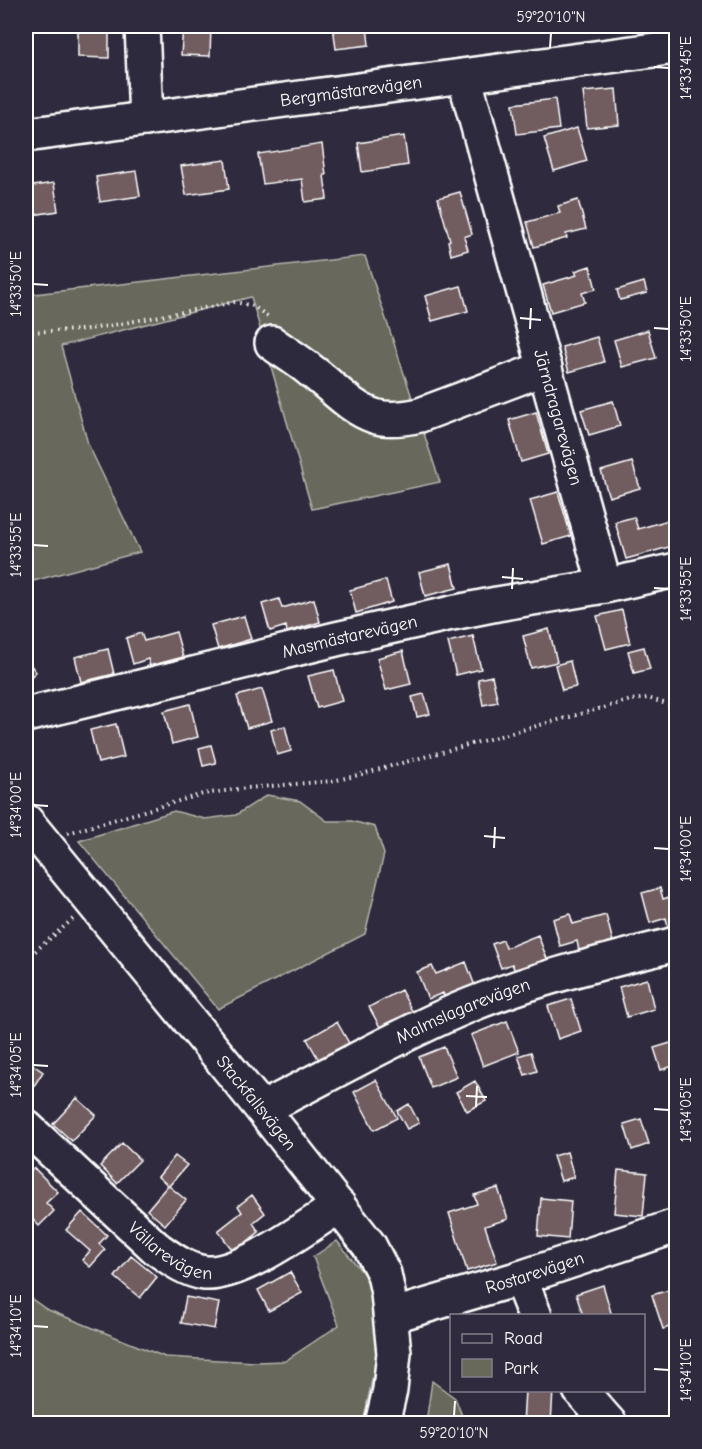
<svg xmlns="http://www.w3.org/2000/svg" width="702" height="1449" font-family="'Comic Neue',sans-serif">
<rect width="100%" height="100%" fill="#2f2a3d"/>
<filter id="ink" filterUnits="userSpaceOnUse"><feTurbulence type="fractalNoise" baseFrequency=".0167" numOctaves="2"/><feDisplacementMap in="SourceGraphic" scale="12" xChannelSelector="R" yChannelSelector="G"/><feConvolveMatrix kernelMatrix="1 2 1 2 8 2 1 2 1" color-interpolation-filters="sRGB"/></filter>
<g filter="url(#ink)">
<!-- green -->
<path fill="#68695b" stroke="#b4b4ad" stroke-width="1.5" d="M365,256L440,482L312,509L251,297L61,346L88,444L140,552L26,583V295Z
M267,795L300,801L327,821H351L375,827L384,854L365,934L218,1009L79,841L174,811L205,819L236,815Z
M337,1241L388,1304L363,1423L26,1424V1295L46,1309L165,1357L255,1362L285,1361L339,1325L313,1257Z
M432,1381L455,1398L465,1423H426Z"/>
<!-- building -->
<path fill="#715c5f" stroke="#fff" stroke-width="1.5" d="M183,26H211L210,56L181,55Z
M333,26H367L369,45L336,49Z
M78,27L109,28V58L78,57Z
M616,89L619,125L587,128L583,92Z
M555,99L559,129L517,134L513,104Z
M577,128L587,161L554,171L544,138Z
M404,136L408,165L362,172L358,143Z
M322,144L326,175H324L327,199L305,202L302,179L263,184L258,154Z
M225,160L229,189L186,195L181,166Z
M136,171L140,196L100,202L96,177Z
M54,183L58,211L26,216V187Z
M460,192L472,234L464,237L468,250L451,255L448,241L450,240L438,198Z
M578,200L586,229L566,234L567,238L534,247L527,222L560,213L558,206Z
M590,266L596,289L582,293L585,302L551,312L543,285L577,275L575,271Z
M644,282L647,293L620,300L617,290Z
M461,286L468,311L432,321L425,296Z
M648,330L656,358L622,367L614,340Z
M597,337L604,362L569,372L562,347Z
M613,401L620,426L589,435L581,410Z
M536,412L548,454L521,462L509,420Z
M632,462L640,488L609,497L601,471Z
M558,492L571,536L543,544L530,500Z
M634,517L638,529L672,519L676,534V545L626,559L615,522Z
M451,564L457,588L425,596L419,572Z
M386,580L392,602L356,613L350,590Z
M279,599L282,608L314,599L320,622L287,632L286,626L270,631L262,604Z
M622,610L630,643L606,649L597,616Z
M244,616L251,639L218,649L211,625Z
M549,629L557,662L531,668L523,636Z
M176,632L183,657L150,666L148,659L133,664L126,638L141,633L144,641Z
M473,636L481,669L456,675L448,642Z
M644,647L650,669L634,673L628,651Z
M108,649L114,674L81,682L75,657Z
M403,651L411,684L386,690L377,658Z
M26,659L36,672L26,681Z
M570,661L576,687L562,690L555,665Z
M334,670L342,701L317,708L308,676Z
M492,676L498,702L483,705L478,679Z
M262,689L272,721L247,728L237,696Z
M424,694L430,714L417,717L412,697Z
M190,704L198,737L172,744L164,711Z
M116,724L124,757L98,763L90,730Z
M285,726L291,751L277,755L271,730Z
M211,745L216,763L203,766L199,748Z
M660,888L663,899L676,895V924L668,927L666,918L650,923L642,893Z
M570,914L573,924L606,915L613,942L579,951L577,941L560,946L553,919Z
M538,935L547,959L515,971L512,964L501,968L492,944L503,940L506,948Z
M466,962L475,986L445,998L443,993L428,999L417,972L432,966L436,974Z
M647,979L654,1009L627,1017L619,987Z
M401,990L413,1013L381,1029L369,1007Z
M571,999L581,1031L558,1039L548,1006Z
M507,1021L519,1052L483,1066L471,1035Z
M337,1022L350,1045L320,1062L307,1039Z
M674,1042L676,1049V1065L661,1070L654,1048Z
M444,1047L457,1077L431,1088L419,1057Z
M531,1052L537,1071L525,1075L518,1056Z
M26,1060L43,1072L26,1098Z
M376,1080L397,1118L374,1130L354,1092Z
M475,1081L486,1101L467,1111L456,1092Z
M77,1098L96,1115L72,1141L53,1124Z
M409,1104L419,1123L407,1129L397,1111Z
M641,1119L649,1144L632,1150L624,1124Z
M122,1143L140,1160L117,1183L100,1166Z
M567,1152L574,1177L561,1181L553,1156Z
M175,1156L187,1165L169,1186L186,1200L165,1225L147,1210L168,1185L158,1177Z
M34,1168L58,1192L46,1203L54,1211L39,1226L26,1212V1198L30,1194L26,1190V1176Z
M618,1170L647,1173L643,1216L614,1213Z
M498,1188L508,1219L485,1226L497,1262L467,1271L449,1213L477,1204L474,1195Z
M252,1195L265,1213L253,1223L259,1232L234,1252L218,1231L242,1212L238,1206Z
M541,1198L571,1201L568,1239L538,1236Z
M82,1212L107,1235L99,1244L105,1250L90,1267L82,1260L90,1251L66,1230Z
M131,1256L157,1277L140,1298L115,1277Z
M290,1272L302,1293L269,1311L258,1290Z
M603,1285L612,1316H583L576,1294Z
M676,1288V1325L663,1329L652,1295Z
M186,1297L219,1303L214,1329L181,1323Z
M525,1390H553L551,1424H523Z
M668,1398H676V1424H667Z"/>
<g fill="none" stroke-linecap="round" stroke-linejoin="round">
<defs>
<g id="minor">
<path d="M142,26L146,119"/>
<path id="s1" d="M464,76L605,586"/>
<path id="s2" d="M26,135L676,47"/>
<path d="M272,343C284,352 298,360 310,370C331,385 350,408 374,416C388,421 406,418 420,415L545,368"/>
<path id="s3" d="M26,715L336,639L452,613L497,604L605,586L676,570"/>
<path id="s4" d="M26,821L262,1109L369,1245L384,1274L388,1293L394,1353L390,1390L382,1424"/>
<path id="s5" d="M262,1109C327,1076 391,1039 458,1010C528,980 603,962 676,944"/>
<path id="s6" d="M26,1127L156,1248C170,1258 187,1271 205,1273C243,1275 306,1227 339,1206"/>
<path d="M520,1278L535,1316"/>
<path id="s7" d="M391,1316L520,1278L676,1226"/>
<path d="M580,1390L610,1424"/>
</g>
</defs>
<!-- minor casing -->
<use href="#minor" stroke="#fff" stroke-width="38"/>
<!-- path -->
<path stroke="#fff" stroke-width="4" stroke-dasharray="1.5 4.5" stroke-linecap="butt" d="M26,332L80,330L103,327L235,302L253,306L270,318
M68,833L203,794L247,788L332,781L351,777L631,700L648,698L676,707
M26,959L73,919"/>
<!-- minor -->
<use href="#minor" stroke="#2f2a3d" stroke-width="33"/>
</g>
</g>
<!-- ticks -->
<path fill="none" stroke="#fff" stroke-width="2" d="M550,48L551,33M654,67L669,68M33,284L48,285M520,318L541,320M654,328L669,329M530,329L531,308M33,545L48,546M502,577L523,579M654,588L669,589M512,589L513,568M33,805L48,806M484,836L505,838M494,848L495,827M654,848L669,849M33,1065L48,1066M466,1096L487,1097M476,1107L477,1086M654,1109L669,1110M33,1326L48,1327M654,1369L669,1370M454,1416L455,1401"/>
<g text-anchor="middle" stroke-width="5" stroke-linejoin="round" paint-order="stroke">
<!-- street labels -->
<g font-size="18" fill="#fff" stroke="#2f2a3d">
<text dy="6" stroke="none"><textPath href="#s2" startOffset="328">Bergmästarevägen</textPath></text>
<text dy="6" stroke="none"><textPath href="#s1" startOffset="354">Järndragarevägen</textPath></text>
<text dy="6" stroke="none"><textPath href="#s3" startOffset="333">Masmästarevägen</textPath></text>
<text dy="6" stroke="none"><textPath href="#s5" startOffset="224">Malmslagarevägen</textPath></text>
<text dy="6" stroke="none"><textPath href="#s4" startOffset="364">Stackfallsvägen</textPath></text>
<text dy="6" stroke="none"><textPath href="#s6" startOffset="192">Vällarevägen</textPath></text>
<text dy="6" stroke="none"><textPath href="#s7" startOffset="150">Rostarevägen</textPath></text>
</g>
</g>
<!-- margin -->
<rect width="702" height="1449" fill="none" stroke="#2f2a3d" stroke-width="66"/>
<!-- legend -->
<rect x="450" y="1314" width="195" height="78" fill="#2f2a3d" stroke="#827f8b" stroke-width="1.5"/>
<rect x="462" y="1334" width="30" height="9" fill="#2f2a3d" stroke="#827f8b" stroke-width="1.5"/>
<text x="504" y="1344" font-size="18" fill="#ffffff">Road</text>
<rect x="462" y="1359" width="30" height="18" fill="#68695b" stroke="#827f8b" stroke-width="1.5"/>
<text x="504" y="1374" font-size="18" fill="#ffffff">Park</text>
<rect x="33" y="33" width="636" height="1383" fill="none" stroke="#fff" stroke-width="2"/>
<g font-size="15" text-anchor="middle" fill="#fff">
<text x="551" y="22">59°20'10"N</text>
<text transform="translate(686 68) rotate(-90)" y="5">14°33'45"E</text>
<text transform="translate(16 284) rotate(-90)" y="5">14°33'50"E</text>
<text transform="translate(686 329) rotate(-90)" y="5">14°33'50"E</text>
<text transform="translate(16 545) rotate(-90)" y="5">14°33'55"E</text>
<text transform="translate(686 589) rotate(-90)" y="5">14°33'55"E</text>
<text transform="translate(16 805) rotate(-90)" y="5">14°34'00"E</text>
<text transform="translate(686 849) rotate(-90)" y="5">14°34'00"E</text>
<text transform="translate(16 1065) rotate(-90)" y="5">14°34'05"E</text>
<text transform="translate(686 1110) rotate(-90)" y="5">14°34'05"E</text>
<text transform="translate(16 1326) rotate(-90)" y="5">14°34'10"E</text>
<text transform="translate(686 1370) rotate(-90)" y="5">14°34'10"E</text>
<text x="454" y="1438">59°20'10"N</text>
</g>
</svg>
